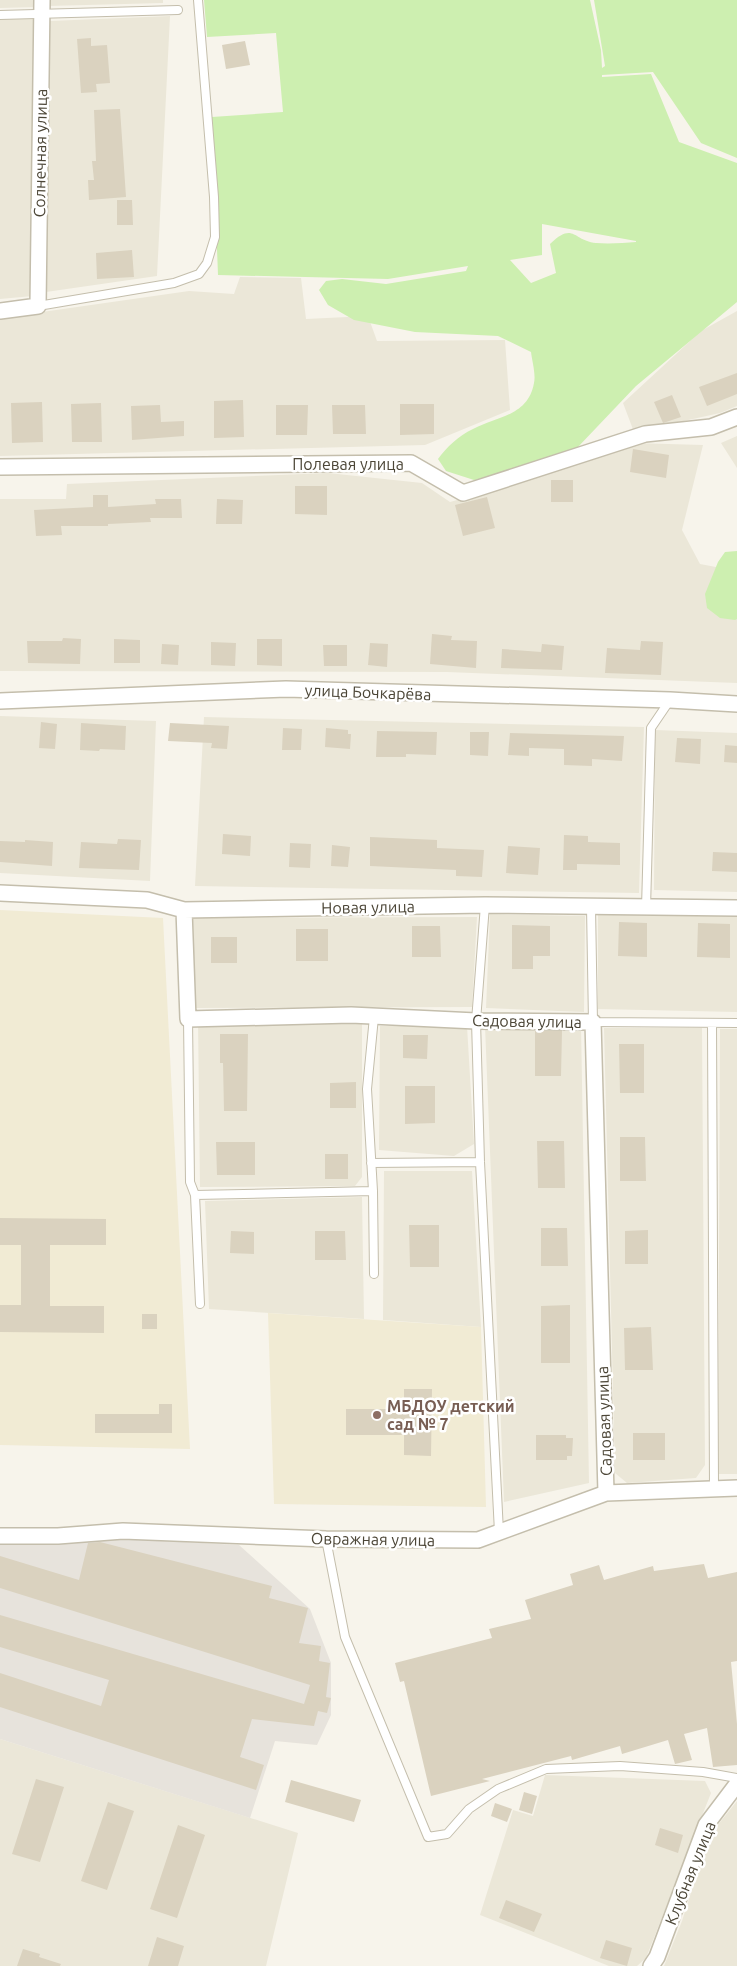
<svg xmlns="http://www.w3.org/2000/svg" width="737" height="1966" font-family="Ubuntu,sans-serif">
<rect width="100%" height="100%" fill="#f7f4eb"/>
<!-- residential -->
<path fill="#ebe7d8" d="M0,0H37V7L0,8Z
M48,0H163V3L48,6Z
M170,16L157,276L46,292L50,21Z
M35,17L33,296L0,299V19Z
M240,277L301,278L306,319L368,316L377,341L505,340L510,410L425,445L0,456V318L189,291L234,294Z
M737,311V406L720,413L634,432L623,403L701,331Z
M737,436V468L721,443Z
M633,443L703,445L682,530L700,564L737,571V683L447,672L0,671V499H66L67,484L328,473L422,483L450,502L543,476Z
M0,716L156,721L150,881L0,873Z
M204,717L644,727L639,893L195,886Z
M655,730L737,733V892L654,890Z
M490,914L585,916L584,1012L486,1008Z
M737,914V1012L598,1009V915Z
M477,917L472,1007L194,1008L193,918Z
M198,1020L362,1022V1177L355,1186L200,1187Z
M581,1025L589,1483L504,1502L485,1026Z
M380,1026H467L474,1144L454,1156L379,1150Z
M604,1028H702L705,1465L696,1478L627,1483L615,1473Z
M720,1029H737V1474H718Z
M384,1171H472L481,1327L383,1320Z
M362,1197L364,1319L209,1309L205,1201Z
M0,1739L298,1833L266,1966H0Z
M545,1775L705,1781L711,1793L646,1958L637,1966H609L480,1915L513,1810L533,1816Z
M737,1801V1966H664L682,1921L709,1836Z"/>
<!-- industrial -->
<path fill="#e7e3dc" d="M91,1537L239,1545L310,1609L331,1663V1715L317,1745L275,1741L250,1818L0,1739V1542Z"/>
<!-- education -->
<path fill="#f1ebd4" d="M0,910L163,918L190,1449L0,1445Z
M268,1313L481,1327L486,1507L274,1504Z"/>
<!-- green -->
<path fill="#cdefb0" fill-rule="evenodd" d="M204,0H590L601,50L602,68L605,66L594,0H737V158L701,143L653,72L602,75V77L651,74L679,142L737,163V302L636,386L577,448L489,479L474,480L446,471L438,459C447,447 458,436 473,429C498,416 528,416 534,383C536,374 532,361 531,352L498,336L415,332L354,320L328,305L319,290L326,281L342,279L386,284L466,271L468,266L388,279L218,275L212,117L283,112L276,33L207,37ZM542,224L636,241V242C624,243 609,244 596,243C573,241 574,221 550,244L556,273L531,283L510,260L542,255Z
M737,551V619L735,620L720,618L707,608L705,594L718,562L725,552Z"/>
<!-- building -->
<path fill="#dad2bf" d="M91,38V46L107,45L110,83L96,84L97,92L81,93L77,39Z
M245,41L250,65L226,69L222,45Z
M120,109L126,197L89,200L88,180H94L92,161H96L94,110Z
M117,200H132L133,225H117Z
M132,250L134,277L97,279L96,253Z
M737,373V394L707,406L699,387Z
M672,395L681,417L663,423L654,402Z
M243,400L244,437L214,438V401Z
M42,402L43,442L12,443L11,403Z
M101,403L102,442H72L71,404Z
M400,404H434V434L400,435Z
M160,405L161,422L184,421V436L132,440L131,406Z
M276,405H308L307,435H276Z
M332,405H365L366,434H333Z
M633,449L669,455L666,478L630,472Z
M551,480H573V502H551Z
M295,486H327V515L295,514Z
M93,495H108V507L156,504L155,499H181L182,518H150L151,522L108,524V526H61L62,535L36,536L34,510L93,507Z
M487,497L495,528L463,536L455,505Z
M217,499L243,500L242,524H216Z
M432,634L452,636L451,640L477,641L476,668L430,664Z
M63,638L81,639L80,664L28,663L27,641H62Z
M114,639L140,640V663H114Z
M257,639H282V666L257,665Z
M641,641L663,642L661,675L605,673L607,648L640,650Z
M211,642L236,643L235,666L211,665Z
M370,643L388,644L387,667L368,665Z
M162,644L179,645L178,665L161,664Z
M542,644L564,646L562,670L501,668L502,649L541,652Z
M323,645H347V666H324Z
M41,722L57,724L55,749L39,748Z
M81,723L126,726L125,750L100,749L99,751L80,750Z
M170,723L229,726L227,749L211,748L212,743L168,741Z
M283,728L302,729L301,750H282Z
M326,728L348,730V734H351L350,749L325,747Z
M377,731L437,732L436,755L406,754V757H376Z
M470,732H489L488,756L470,755Z
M510,733L624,736L622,761L592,759V766L564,765V749L529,748V756L508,755Z
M677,738L701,739L700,764L675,762Z
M725,745L737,746V763L724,762Z
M223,834L251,836L250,856L222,854Z
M564,835L588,836V842L620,843V865L577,864V870H563Z
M370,837L437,840V848L484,850L482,877L456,876V870L370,866Z
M118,839L141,840L139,870L79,868L81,842L117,844Z
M25,840L53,842L52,866L0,862V841L25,842Z
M290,843L311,844L310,868L289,867Z
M332,845L350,847L348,867L331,866Z
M508,846L540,848L538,875L506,873Z
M713,852L737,853V872L712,871Z
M619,922L647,923V957L618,956Z
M698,923L730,924V958L697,957Z
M512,925L550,926V956H533V969H512Z
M412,926H440L441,957H412Z
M296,929H328V961H296Z
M211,937H237V963H211Z
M535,1031H562L561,1076H535Z
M220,1034H248L247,1111H224L223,1063H220Z
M403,1035H428L427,1059L403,1058Z
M619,1044H644V1093H620Z
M356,1082V1108H330V1083Z
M405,1086H435V1123L405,1124Z
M620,1137H645L646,1181H620Z
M537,1141H564L565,1188H538Z
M216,1142H255V1175H217Z
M325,1154H348V1179H325Z
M0,1218L106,1219V1245H50V1306H104V1333L0,1332V1305H21V1245H0Z
M409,1225H439V1267H410Z
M541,1228H567L568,1266H541Z
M648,1230V1264H625V1231Z
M231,1231L254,1232V1254L230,1253Z
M315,1231H345L346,1260H315Z
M570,1305V1363H541V1306Z
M142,1314H157V1329H142Z
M651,1327L653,1370H625L624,1328Z
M404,1389H432L431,1456L404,1455V1435H346V1409H404Z
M159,1404H172V1433H95V1414H159Z
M633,1433H665V1460H633Z
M536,1435H566V1438H573L572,1456H567V1460H536Z
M100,1542L272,1586L269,1598L308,1608L299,1643L321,1646L319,1661L330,1663L326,1697L331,1698L327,1713L318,1711L314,1726L252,1719L240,1757L264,1765L256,1790L0,1707V1673L101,1706L109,1680L0,1647V1615L304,1704L310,1685L0,1588V1556L79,1580L88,1543Z
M704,1564L708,1578L737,1572V1661L731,1662L737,1724V1765L713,1767L707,1728L684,1734L692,1760L675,1764L668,1740L622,1754L620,1746L572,1760L571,1756L482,1779L490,1781L431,1796L404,1681L400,1682L395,1663L492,1638L489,1629L531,1619L525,1600L573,1585L570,1574L599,1565L604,1580L653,1566L654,1571Z
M36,1779L64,1787L40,1862L12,1854Z
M291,1780L361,1800L354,1822L285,1802Z
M524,1792L537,1796L532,1814L519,1810Z
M108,1802L134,1811L107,1890L81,1881Z
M495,1803L512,1809L507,1822L491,1816Z
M178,1825L205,1835L177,1918L150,1909Z
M660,1828L683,1835L678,1853L655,1845Z
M506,1900L542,1914L534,1932L499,1918Z
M157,1937L184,1946L178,1966H148Z
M606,1940L632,1948L627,1966L600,1958Z
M23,1949L40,1954L39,1957L61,1964L60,1966H17Z"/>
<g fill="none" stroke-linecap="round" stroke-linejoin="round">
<defs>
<path id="lane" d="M0,15L178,10
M38,306L174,283L199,274L207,263L215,237L214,197L198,0
M485,905L476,1021L480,1162L499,1532
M591,907L593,1022L737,1023
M646,908L651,728L670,700
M374,1017L367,1089L373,1191L374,1274
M188,1019L190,1182L195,1195L200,1304
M712,1023L714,1488
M371,1163L480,1162
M195,1195L373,1191
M326,1539L345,1637L428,1837L447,1834L469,1809L498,1789L546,1769L620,1766L703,1772L737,1778"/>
<path id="street" d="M0,311L38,306L42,0
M0,467L411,463L463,493L645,434L711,427L737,417
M0,701L286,689L670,700L737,704
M0,893L147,900L184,910L485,905L737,908
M184,910L188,1019L351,1015L476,1021L593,1022L606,1493
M0,1536H58L123,1531L326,1539L478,1540L606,1493L737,1488
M651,1966L657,1957L706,1825L737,1784"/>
</defs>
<!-- lane casing -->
<use href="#lane" stroke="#c4beac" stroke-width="10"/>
<!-- street casing -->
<use href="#street" stroke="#c4beac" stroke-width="18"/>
<!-- lane -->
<use href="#lane" stroke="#fff" stroke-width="8"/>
<!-- street -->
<use href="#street" stroke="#fff" stroke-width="15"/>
</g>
<!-- markers -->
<circle fill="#8d6e63" stroke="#fff" stroke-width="2" cx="377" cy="1415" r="5"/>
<g text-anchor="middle" stroke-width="5" stroke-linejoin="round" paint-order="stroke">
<!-- street labels -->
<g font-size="16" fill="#4c4637" stroke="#fff">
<text transform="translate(40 153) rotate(-89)" y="6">Солнечная улица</text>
<text x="348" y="470">Полевая улица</text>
<text transform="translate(368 692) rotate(2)" y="6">улица Бочкарёва</text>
<text transform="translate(368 907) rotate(-1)" y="6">Новая улица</text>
<text transform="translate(527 1021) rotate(1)" y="6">Садовая улица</text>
<text transform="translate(604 1421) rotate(-92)" y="6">Садовая улица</text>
<text transform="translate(373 1539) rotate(1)" y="6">Овражная улица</text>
<text transform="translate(690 1873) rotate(-68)" y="6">Клубная улица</text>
</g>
<!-- education labels -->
<g font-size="16" font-weight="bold" fill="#785e54" stroke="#fff" text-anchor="start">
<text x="387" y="1412">МБДОУ детский<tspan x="387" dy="18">сад № 7</tspan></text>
</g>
</g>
</svg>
